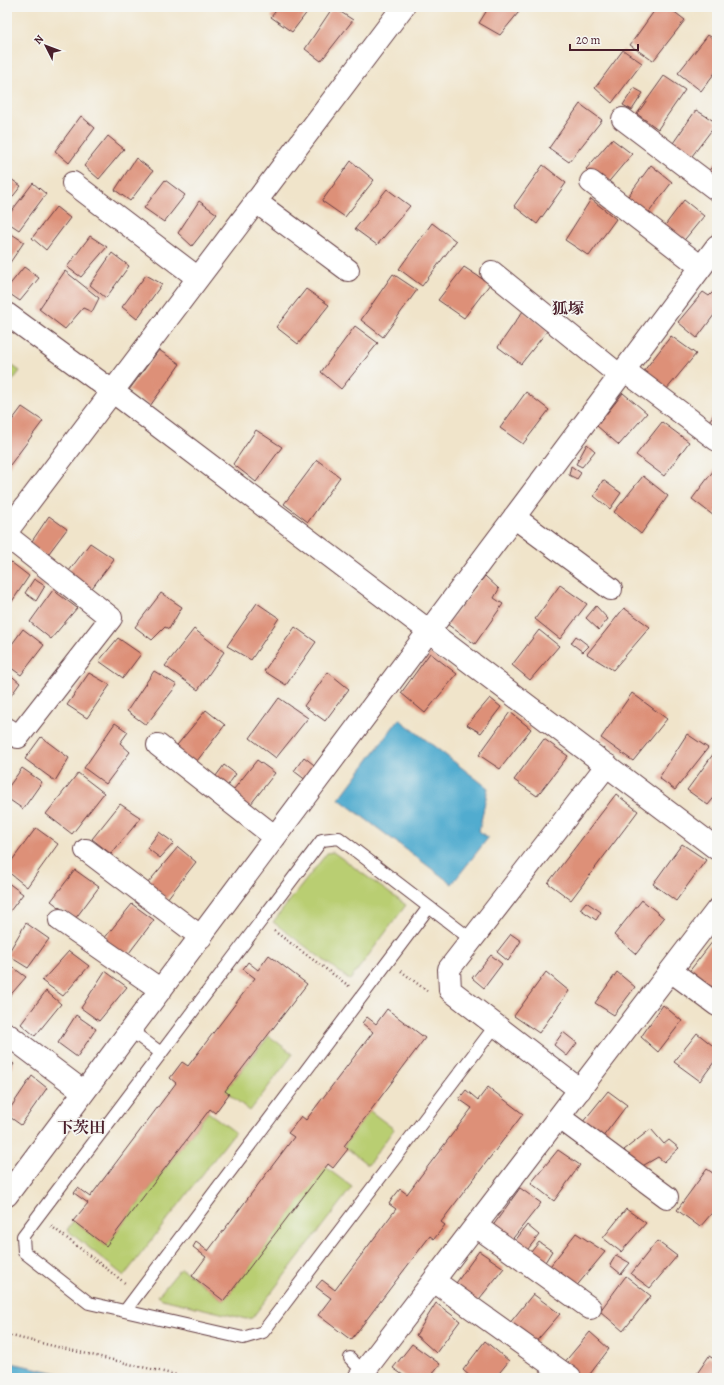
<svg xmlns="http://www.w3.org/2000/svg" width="724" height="1385" font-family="Alegreya,'Noto Serif JP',serif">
<rect width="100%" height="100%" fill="#f6f6f2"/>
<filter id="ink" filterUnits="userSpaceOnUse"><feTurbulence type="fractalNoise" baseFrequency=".025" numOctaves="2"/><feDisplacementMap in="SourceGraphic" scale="8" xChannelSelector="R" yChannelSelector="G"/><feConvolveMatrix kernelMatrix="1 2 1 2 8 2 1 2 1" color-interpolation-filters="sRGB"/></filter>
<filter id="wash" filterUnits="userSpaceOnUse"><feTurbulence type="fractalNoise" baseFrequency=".012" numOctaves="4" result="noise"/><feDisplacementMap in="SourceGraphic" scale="16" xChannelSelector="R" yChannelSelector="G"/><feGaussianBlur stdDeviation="0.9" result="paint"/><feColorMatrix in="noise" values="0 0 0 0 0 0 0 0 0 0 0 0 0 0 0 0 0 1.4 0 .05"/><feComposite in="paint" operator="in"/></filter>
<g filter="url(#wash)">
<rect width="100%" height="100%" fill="#f0e4ca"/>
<!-- green -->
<path fill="#b9ce72" stroke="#82764e" d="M7,362L20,371L7,388Z
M333,852L406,905L350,980L273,922L327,853Z
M269,1036L293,1054L250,1111L225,1091Z
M370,1111L394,1129L368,1165L344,1146Z
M208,1112L235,1132L124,1276L67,1230L73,1221L106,1246Z
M325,1167L352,1187L252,1318L246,1319L162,1299L158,1296L181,1268L224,1301Z"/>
<!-- water -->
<path fill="#51accf" stroke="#4e667d" d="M399,719L488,788L479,831L488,838L452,884L339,799Z
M7,1362L80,1378H7Z"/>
<g id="blocks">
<!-- building -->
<path fill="#dd9078" d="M279,7H311L292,32L271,17Z
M333,7L353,20L321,61L305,49Z
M489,7H523L500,35L479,23Z
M657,7H668L685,20L653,61L630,45Z
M708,35L717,41V70L701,91L678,73Z
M623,50L642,63L612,103L595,88Z
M664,76L685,90L658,129L637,114Z
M634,88L643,93L632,110L623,105Z
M580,104L602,120L569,162L549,148Z
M696,110L717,123L689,160L671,146Z
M81,116L95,128L69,163L55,151Z
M108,136L124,149L99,179L84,166Z
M612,139L632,154L606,185L586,169Z
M136,158L153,171L130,201L115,190Z
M717,160V178L708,172Z
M351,161L374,180L345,217L322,201Z
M543,165L566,183L537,224L514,206Z
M651,165L672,182L647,215L626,199Z
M11,179L21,186L7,204V185Z
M165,180L185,195L164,222L144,208Z
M33,183L46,194L19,230L7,222V217Z
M387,189L410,206L377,245L355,229Z
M591,199L616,219L589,256L565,240Z
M684,200L704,216L681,244L663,228Z
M199,201L217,214L192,246L178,233Z
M56,207L70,218L46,250L32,238Z
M432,223L456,241L422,286L399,269Z
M7,231L24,242L7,267Z
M90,236L107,247L81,277L67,267Z
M112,253L129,266L106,298L90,285Z
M24,267L39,278L20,301L7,292V288Z
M464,267L490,284L464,318L438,300Z
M65,271L99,298L92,312L83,308L65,329L39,309Z
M393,274L417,290L383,337L361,320Z
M146,275L162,284L137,319L122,307Z
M306,289L329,305L298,344L276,327Z
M715,290L717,292V311L697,338L678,322L703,292L709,296Z
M523,311L548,330L521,364L498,347Z
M355,326L378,343L341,389L321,372Z
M671,336L696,354L666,390L643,372Z
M159,350L180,364L150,406L129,390Z
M526,392L549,410L523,444L500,428Z
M623,393L647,413L619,445L597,426Z
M22,407L43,421L7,469V427Z
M717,410V432L707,424Z
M662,422L689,442L664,476L636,455Z
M256,430L282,447L256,482L233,464Z
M587,444L595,451L582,467L576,464Z
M317,460L340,477L308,522L284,504Z
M571,466L581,473L577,479L569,475Z
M717,466V512L714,516L692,499Z
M643,476L668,496L641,534L614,512Z
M603,480L621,493L610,509L594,496Z
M49,516L67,529L46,557L30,544Z
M90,543L114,559L89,592L66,575Z
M7,559L29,576L7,609Z
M485,576L499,589L494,598L503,604L475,644L447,624Z
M34,579L45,586L36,601L25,593Z
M560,585L587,604L560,639L535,619Z
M53,590L77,608L51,639L30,622Z
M161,593L182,607L169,629L165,627L152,640L135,627Z
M257,603L279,618L251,660L227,646Z
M596,606L608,619L599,630L586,618Z
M624,608L650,627L613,670L587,654Z
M295,627L316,642L286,685L264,671Z
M23,629L44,645L21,675L7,665V651Z
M194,629L224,652L198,690L165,666Z
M539,630L559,646L530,680L512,665Z
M576,636L589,646L583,652L571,643Z
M118,638L141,654L123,678L99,661Z
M430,653L457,674L425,713L401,693Z
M154,671L177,685L146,725L127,711Z
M7,672L20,683L7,701Z
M328,672L349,689L325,721L304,706Z
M89,673L110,685L87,718L67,705Z
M632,693L667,719L633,761L601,738Z
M279,698L308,718L276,758L250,738Z
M490,698L501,707L481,733L467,725Z
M206,710L225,725L193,766L173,750Z
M510,712L531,729L500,769L479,755Z
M115,723L128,732L120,743L130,752L106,784L84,768Z
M687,734L708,748L675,790L659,778Z
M41,737L69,758L55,781L25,759Z
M544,739L568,756L537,796L514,780Z
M714,753L717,756V794L708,805L687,790Z
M304,757L318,768L307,781L294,771Z
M257,760L275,773L247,809L230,794Z
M224,765L236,774L225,789L213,780Z
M22,768L42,782L23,809L7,798V789Z
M78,773L104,793L72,834L46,814Z
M616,794L638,811L571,900L548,883Z
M120,804L141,818L111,854L92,839Z
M36,828L58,844L27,887L7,871V867Z
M159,832L174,843L160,858L147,848Z
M682,844L706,860L676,901L653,884Z
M178,847L196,862L167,899L147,884Z
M75,870L99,887L75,919L51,901Z
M7,882L23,894L7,915Z
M642,900L664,918L636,954L614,935Z
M586,902L601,912L596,920L580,909Z
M132,904L154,920L126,957L103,940Z
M26,923L49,939L28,968L7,955Z
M511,934L521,941L508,961L497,952Z
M717,936V980L710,990L688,973Z
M69,951L89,966L63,996L42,981Z
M269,955L307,984L225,1091L229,1094L215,1113L210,1109L106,1246L73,1221L88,1203L74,1193L78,1188L90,1197L176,1083L170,1078L182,1062L188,1066L255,978L243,969L248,962L258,970Z
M491,955L502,964L484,988L472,978Z
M11,966L26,977L7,999V970Z
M105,971L127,987L99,1021L81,1008Z
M546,972L569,991L539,1033L514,1016Z
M617,972L635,987L614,1015L595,1003Z
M46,991L61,1004L35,1036L21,1024Z
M663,1005L682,1021L658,1052L641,1037Z
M387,1009L425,1038L344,1146L348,1149L333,1168L328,1164L224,1301L192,1276L206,1257L193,1247L196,1242L208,1251L294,1137L288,1133L293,1127L301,1116L306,1120L373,1032L362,1023L367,1017L376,1024Z
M76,1015L96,1029L77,1057L58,1043Z
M563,1032L577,1043L567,1056L554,1045Z
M697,1033L717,1049V1058L700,1081L674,1062Z
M7,1058L14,1064L7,1074Z
M32,1076L47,1088L21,1125L7,1115V1113Z
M488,1087L523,1114L441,1222L445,1225L434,1239L430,1236L351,1340L318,1315L331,1298L316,1287L322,1280L335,1290L396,1209L389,1204L392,1199L400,1189L407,1194L472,1108L459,1099L466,1090L478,1100Z
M608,1091L627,1105L602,1138L582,1123Z
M651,1129L664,1144L669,1140L679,1148L664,1162L658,1157L639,1168L624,1150Z
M558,1150L580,1165L554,1201L531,1183Z
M707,1169L717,1176V1207L700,1227L677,1210Z
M520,1188L541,1203L510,1242L492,1227Z
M626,1209L646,1223L621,1252L603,1238Z
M527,1225L539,1235L524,1254L512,1245Z
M576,1233L605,1252L574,1289L547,1270Z
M657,1241L677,1256L650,1288L631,1274Z
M539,1242L552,1251L542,1267L527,1257Z
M479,1251L504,1268L476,1303L454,1286Z
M616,1255L630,1263L621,1274L610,1265Z
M626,1276L651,1296L623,1331L600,1311Z
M533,1294L560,1314L533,1345L509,1324Z
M436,1303L460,1321L436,1353L416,1335Z
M590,1332L609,1349L587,1378H581L563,1364Z
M485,1341L509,1361L495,1378H472L463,1370Z
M412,1344L440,1364L429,1378H407L393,1368Z
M709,1356L717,1361V1378H694Z"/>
</g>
</g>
<g filter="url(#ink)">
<use href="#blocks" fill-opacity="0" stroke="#633d43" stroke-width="1"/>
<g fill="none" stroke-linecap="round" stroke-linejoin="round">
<defs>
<path id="lane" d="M472,940L339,838L322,840L23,1236L24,1252L89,1303L243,1338L263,1332L496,1025
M130,1030L161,1053
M125,1311L429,907
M350,1358L363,1372"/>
<path id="street" d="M623,119L717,190
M591,182L701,267
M73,183L198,278
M255,201L348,270
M492,272L619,375
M7,314L112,391L717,849
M624,370L717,440
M514,517L611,589
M7,531L403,7
M7,536L111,618L18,737L7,729
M158,745L275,837
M86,850L201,937
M60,920L161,990
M671,971L717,1005
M7,1034L84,1092
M559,1117L667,1197
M7,1195L717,246
M476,1226L590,1308
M434,1281L570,1378
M359,1378L717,910"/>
<path id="secondary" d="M580,1090L450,990L449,969L607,765"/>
</defs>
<!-- lane casing -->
<use href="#lane" stroke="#633d43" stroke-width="14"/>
<!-- street casing -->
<use href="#street" stroke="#633d43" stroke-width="24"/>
<!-- secondary casing -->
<use href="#secondary" stroke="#633d43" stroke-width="24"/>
<!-- path -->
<path stroke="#633d43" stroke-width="2.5" stroke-dasharray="1 3" stroke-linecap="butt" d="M274,931L349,986
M401,971L427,991
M51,1226L125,1283
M7,1335L189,1378"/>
<!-- lane -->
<use href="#lane" stroke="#fff" stroke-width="12"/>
<!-- street -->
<use href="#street" stroke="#fff" stroke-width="22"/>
<!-- secondary -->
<use href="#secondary" stroke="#fff" stroke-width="22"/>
</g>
</g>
<g text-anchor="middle" stroke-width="3.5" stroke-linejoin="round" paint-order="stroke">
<!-- quarter labels -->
<g font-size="16" font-weight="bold" fill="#4a1f2b" stroke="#f6f6f2">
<text x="568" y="314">狐塚</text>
<text x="81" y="1133">下茨田</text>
</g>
</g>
<!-- margin -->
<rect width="724" height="1385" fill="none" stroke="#f6f6f2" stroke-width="24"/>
<!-- north arrow -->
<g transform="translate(46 46) rotate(312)" stroke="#f6f6f2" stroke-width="3" paint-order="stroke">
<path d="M0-3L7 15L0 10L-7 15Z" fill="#4a1f2b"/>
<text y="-6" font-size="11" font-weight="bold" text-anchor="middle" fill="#4a1f2b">N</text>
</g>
<!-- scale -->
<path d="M570 44v6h68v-6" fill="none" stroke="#4a1f2b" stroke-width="2"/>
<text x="576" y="44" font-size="12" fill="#4a1f2b" stroke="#f6f6f2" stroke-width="3" paint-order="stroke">20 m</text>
</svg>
